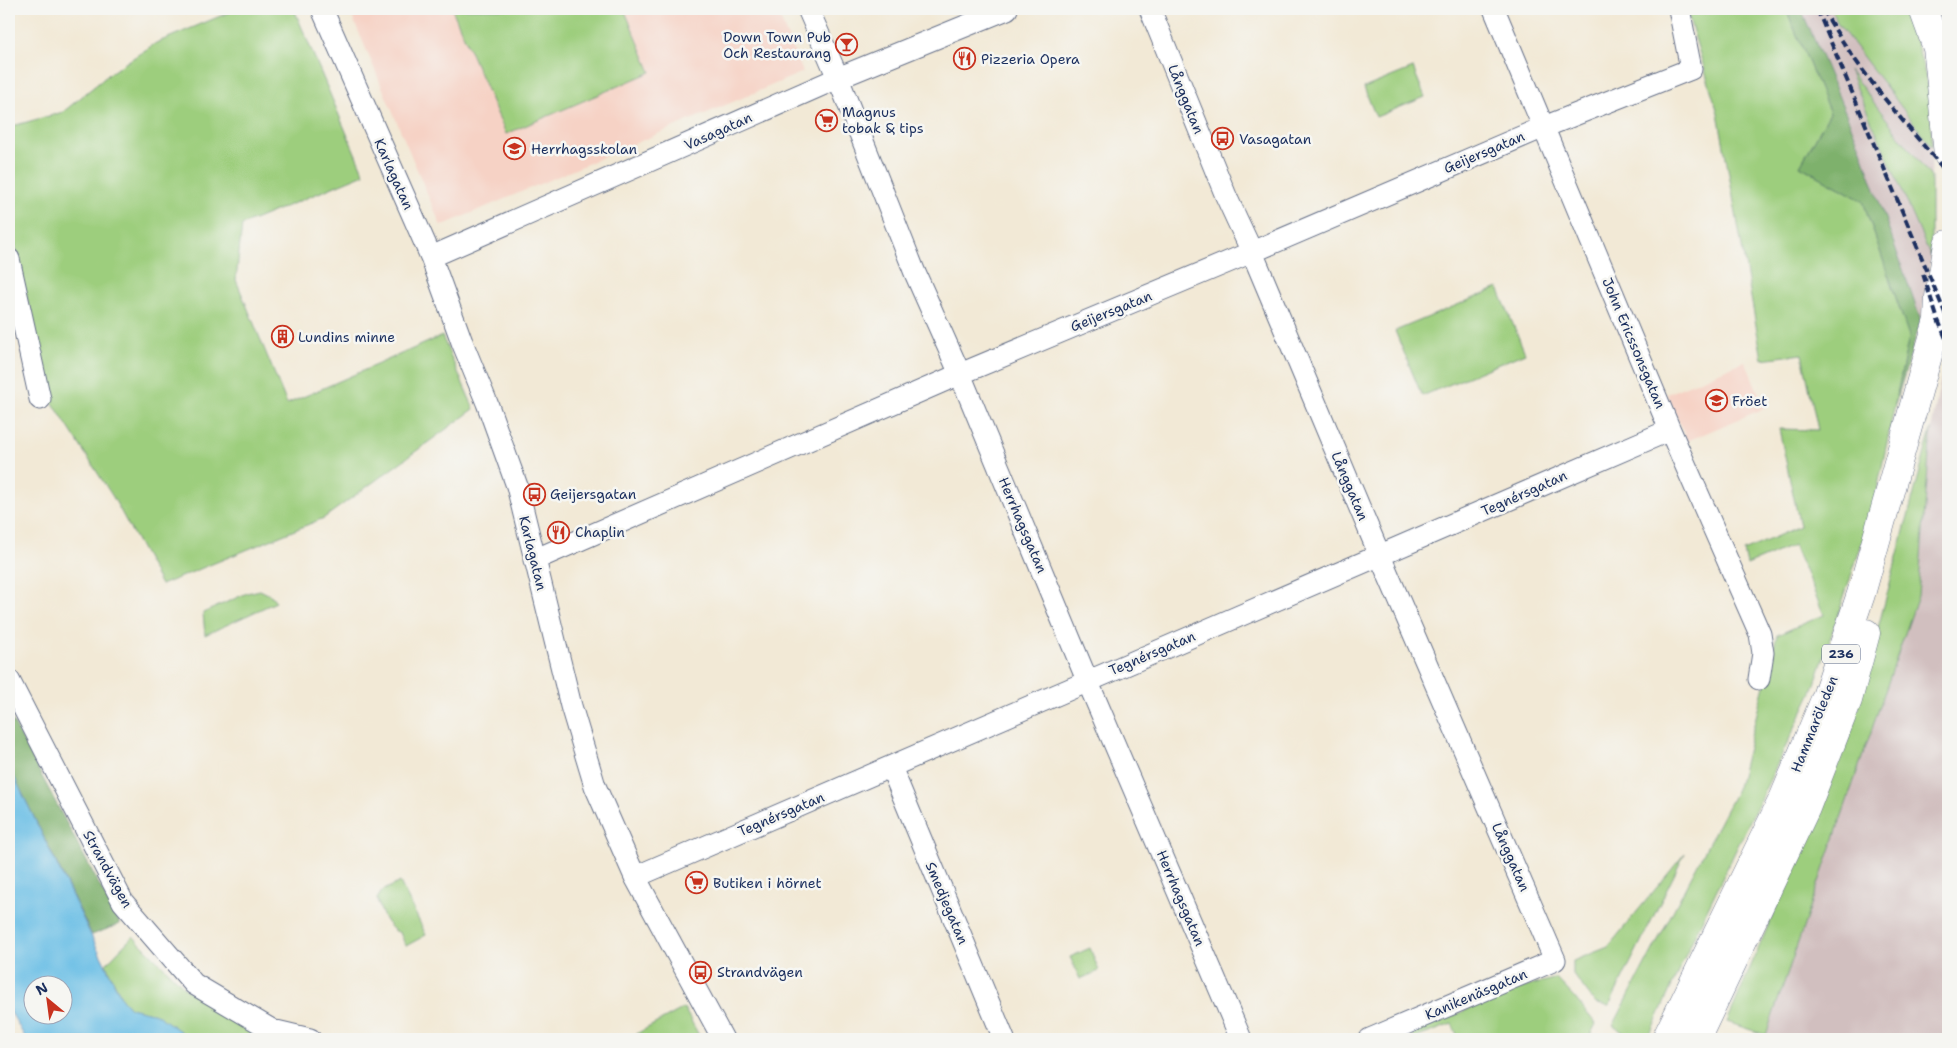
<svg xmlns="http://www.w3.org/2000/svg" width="1957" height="1048" font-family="'Shantell Sans',sans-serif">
<rect width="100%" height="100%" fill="#f6f6f2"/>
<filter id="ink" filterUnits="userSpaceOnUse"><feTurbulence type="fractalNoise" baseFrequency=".02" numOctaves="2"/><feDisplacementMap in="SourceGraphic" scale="10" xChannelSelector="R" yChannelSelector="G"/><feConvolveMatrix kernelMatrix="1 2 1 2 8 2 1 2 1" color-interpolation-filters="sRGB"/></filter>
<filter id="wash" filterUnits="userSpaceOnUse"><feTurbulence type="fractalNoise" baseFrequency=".0096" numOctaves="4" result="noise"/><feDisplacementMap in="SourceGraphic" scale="20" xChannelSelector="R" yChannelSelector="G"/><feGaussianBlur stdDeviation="1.12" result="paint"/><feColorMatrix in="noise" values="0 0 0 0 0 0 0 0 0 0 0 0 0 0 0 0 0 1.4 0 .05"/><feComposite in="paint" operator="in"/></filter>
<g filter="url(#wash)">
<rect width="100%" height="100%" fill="#f2e9d6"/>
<!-- built -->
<path fill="#f6d2c5" d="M349,9H776L803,72L441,226Z
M1745,361L1765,408L1687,441L1667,394Z"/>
<!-- industrial -->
<path fill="#d1bfbf" d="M1801,9H1831L1838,24L1932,147L1931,177L1851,73L1931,257L1921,321L1859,144Z
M1948,342V1039H1763L1918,596L1931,430Z"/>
<!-- green -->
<path fill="#9dce7d" stroke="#5c7e6e" d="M237,9H294L364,174L242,225L236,280L287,404L442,336L474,409L324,518L161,585L113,497L49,397L9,217V127L63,112L113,71L156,43Z
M452,9H624L651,72L506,134Z
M1686,9H1786L1830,113L1800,166L1863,201L1909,336L1873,510L1813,690L1693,939L1648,1039H1635L1613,1026L1738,787L1777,635L1824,615L1794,545L1747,565L1744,551L1800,526L1779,429L1818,430L1802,354L1762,359L1718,113Z
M1831,9H1905L1912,26L1931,96L1932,147L1838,24Z
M1413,68L1425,97L1376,117L1364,88Z
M1849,70L1931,177V257Z
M1498,288L1525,353L1422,396L1395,331Z
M1931,430L1918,596L1766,1035L1727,1022L1849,736Z
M260,590L272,596L276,602L205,635L203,613L247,593Z
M1685,853L1609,1006L1596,1004L1573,974V961L1608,947Z
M400,882L426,935L406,946L400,933C386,928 381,912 377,899L382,891Z
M133,936L187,990L270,1039H191L156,1014L130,1008L122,999L106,964Z
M1090,948L1099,971L1080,979L1070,957Z
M1556,978L1574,997L1596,1024L1588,1039H1459L1452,1024L1413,1039V1033L1506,993Z
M684,1008L701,1039H627Z"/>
<!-- forest -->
<path fill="#7eb16c" stroke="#4c7065" d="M1786,9H1801L1859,144L1921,321L1895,405L1909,336L1863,201L1800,166L1830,113Z
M9,714L120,924L92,935L9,766Z"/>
<!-- water -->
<path fill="#68bde5" stroke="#4276a2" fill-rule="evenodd" d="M9,766L122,999L130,1008L156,1014L191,1039H26L9,1009ZM32,986H62V1016H32Z"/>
</g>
<g filter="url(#ink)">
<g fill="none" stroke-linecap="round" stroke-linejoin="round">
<defs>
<path id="minor" d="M322,9L431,257L462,342L487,403L517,486L571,706L595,786L635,877L723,1039
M808,9L838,78L915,273L960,374L1087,680L1241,1039
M1150,9L1226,196L1252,252L1380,556L1555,960L1370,1039
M1494,9L1670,430L1760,634L1763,653L1759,679
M431,257L838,78L1007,9
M9,259L40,399
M534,560L960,374L1252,252L1544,127L1691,69L1679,9
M9,680L123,902L194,984L272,1030L310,1039
M891,767L1004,1039
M635,877L1670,430"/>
<path id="major" d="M1923,9L1937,48L1939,64L1948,155
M1666,1039L1784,797L1826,697L1861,594L1938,320L1939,297L1948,244
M1696,1039L1806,808L1848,700L1866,633"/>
</defs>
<!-- minor casing -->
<use href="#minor" stroke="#667088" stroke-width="23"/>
<!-- major casing -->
<use href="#major" stroke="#667088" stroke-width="29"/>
<!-- minor -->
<use href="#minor" stroke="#fff" stroke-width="21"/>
<!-- major -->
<use href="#major" stroke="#fff" stroke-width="28"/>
<!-- rail -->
<path stroke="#1b2f5e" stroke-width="4" stroke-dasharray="8 4" stroke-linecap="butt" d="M1817,9L1948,320
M1823,9C1856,69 1904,122 1948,174
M1923,274L1938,320L1948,343"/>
</g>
</g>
<!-- icons -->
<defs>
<symbol id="bar-ring" viewBox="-11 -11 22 22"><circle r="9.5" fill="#f6f6f2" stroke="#c8321e" stroke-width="1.5"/><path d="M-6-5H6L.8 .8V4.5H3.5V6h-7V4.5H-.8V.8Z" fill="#c8321e"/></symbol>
<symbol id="restaurant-ring" viewBox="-11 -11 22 22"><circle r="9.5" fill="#f6f6f2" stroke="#c8321e" stroke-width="1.5"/><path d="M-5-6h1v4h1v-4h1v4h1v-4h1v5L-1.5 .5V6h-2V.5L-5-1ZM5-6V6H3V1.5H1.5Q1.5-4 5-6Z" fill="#c8321e"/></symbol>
<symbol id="supermarket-ring" viewBox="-11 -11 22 22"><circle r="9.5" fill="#f6f6f2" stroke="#c8321e" stroke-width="1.5"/><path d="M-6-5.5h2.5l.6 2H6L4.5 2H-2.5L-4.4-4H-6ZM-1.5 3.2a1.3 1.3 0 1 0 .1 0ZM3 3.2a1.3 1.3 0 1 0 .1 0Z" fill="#c8321e"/></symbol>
<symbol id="bus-ring" viewBox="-11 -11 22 22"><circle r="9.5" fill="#f6f6f2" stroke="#c8321e" stroke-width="1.5"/><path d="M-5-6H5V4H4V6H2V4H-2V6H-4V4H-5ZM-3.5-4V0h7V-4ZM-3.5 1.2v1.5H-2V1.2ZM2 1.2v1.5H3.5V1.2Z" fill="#c8321e"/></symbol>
<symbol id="school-ring" viewBox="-11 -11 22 22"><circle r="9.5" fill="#f6f6f2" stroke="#c8321e" stroke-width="1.5"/><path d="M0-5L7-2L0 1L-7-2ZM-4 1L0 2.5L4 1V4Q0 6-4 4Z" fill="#c8321e"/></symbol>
<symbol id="building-ring" viewBox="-11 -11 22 22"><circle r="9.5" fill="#f6f6f2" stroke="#c8321e" stroke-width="1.5"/><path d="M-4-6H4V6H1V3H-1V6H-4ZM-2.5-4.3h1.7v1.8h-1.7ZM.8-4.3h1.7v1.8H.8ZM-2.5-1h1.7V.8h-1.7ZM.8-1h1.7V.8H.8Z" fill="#c8321e"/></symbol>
</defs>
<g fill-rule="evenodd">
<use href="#bar-ring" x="834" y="32" width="25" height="25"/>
<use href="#restaurant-ring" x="952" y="46" width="25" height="25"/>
<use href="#supermarket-ring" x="814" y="108" width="25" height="25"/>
<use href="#bus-ring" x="1210" y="126" width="25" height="25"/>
<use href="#school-ring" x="502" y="136" width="25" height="25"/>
<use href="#building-ring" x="270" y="324" width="25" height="25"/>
<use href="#school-ring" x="1704" y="388" width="25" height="25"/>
<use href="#bus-ring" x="522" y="482" width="25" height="25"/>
<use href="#restaurant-ring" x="546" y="520" width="25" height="25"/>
<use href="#supermarket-ring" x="684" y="870" width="25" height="25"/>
<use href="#bus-ring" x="688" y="960" width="25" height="25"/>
</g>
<g text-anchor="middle" stroke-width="5" stroke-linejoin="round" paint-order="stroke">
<!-- shield labels -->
<rect fill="#f6f6f2" stroke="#5d6b8a" stroke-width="1" x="1822" y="644.5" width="38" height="19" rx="4"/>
<g font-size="12" font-weight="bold" fill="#1b2f5e">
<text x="1841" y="658">236</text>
</g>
<!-- poi labels -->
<g font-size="14" fill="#1b2f5e" stroke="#f6f6f2" text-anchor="start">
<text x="831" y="42" text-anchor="end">Down Town Pub<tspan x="831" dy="16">Och Restaurang</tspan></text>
<text x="981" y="64">Pizzeria Opera</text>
<text x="842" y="117">Magnus<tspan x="842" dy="16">tobak &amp; tips</tspan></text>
<text x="1239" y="144">Vasagatan</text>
<text x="531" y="154">Herrhagsskolan</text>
<text x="298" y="342">Lundins minne</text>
<text x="1732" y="406">Fröet</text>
<text x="550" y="499">Geijersgatan</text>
<text x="575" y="537">Chaplin</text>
<text x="713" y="888">Butiken i hörnet</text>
<text x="717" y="977">Strandvägen</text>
</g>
<!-- street labels -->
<g font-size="14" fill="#1b2f5e" stroke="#f6f6f2">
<text transform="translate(1186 99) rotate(68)" y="5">Långgatan</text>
<text transform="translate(718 131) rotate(-24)" y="5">Vasagatan</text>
<text transform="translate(1484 152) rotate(-23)" y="5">Geijersgatan</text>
<text transform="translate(394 174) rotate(66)" y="5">Karlagatan</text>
<text transform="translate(1111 311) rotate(-22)" y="5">Geijersgatan</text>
<text transform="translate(1634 343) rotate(67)" y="5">John Ericssonsgatan</text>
<text transform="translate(1350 486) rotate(67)" y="5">Långgatan</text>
<text transform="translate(1524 493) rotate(-24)" y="5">Tegnérsgatan</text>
<text transform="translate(1023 525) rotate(67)" y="5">Herrhagsgatan</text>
<text transform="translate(533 553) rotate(76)" y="5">Karlagatan</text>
<text transform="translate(1152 653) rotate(-23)" y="5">Tegnérsgatan</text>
<text transform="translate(1814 724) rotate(-68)" y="5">Hammaröleden</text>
<text transform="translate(781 814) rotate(-23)" y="5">Tegnérsgatan</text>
<text transform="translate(1511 857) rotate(66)" y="5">Långgatan</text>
<text transform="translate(108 869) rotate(61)" y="5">Strandvägen</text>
<text transform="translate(1181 898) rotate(67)" y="5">Herrhagsgatan</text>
<text transform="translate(947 903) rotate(67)" y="5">Smedjegatan</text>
<text transform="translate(1476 994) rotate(-23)" y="5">Kanikenäsgatan</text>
</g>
</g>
<!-- margin -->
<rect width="1957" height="1048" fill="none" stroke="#f6f6f2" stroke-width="30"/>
<!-- north arrow -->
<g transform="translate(48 1000) rotate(331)"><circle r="24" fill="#f6f6f2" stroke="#9ea6b7"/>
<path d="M0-4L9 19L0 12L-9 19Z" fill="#c8321e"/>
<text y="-8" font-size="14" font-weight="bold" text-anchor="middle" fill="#1b2f5e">N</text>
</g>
</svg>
